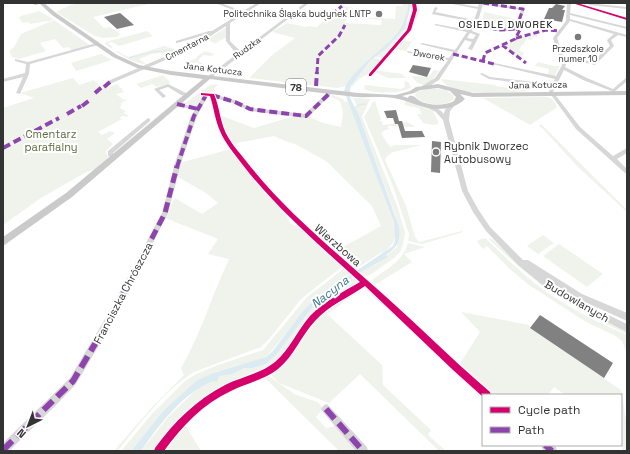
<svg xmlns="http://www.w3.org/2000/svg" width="630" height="454" font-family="'Space Grotesk',sans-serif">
<rect width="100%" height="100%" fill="#fff"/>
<!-- green -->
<path fill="#f0f3ec" d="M81,3H153L93,17L104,28L110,27L120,34L118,37L103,38L95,36L56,12L70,5Z
M403,3H408L409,6L401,28L391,40L382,50L371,58L346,86L337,88L249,78L271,56L295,38L272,32L287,23L306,27L308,26L317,27L322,22L327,23L343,6L358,9L357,12H354L344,23L381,25L382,20L360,18L361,17L395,19L396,6H403Z
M410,3H413L414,6L408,28L382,58L376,57C389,44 416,22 410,3Z
M415,3H417L416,10H420L412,29L403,40L412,42L406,51L392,49C403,37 420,21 415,3Z
M39,11L53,19L48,22L47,21L30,24L28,22L23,23L19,18L21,16Z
M484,12L516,19L512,25L515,28H495L497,24L480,20L483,18Z
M54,20L91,46L72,51L69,47L63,48L55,39L40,43L46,51L19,59L12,57L9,51L14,47L21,34Z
M227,27L226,37L227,42L225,38L207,48L215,43L206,40Z
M147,31L153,36L119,46L112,42L108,43L113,47L111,48L105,44L106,42Z
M536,34H538L537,37H533L532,40L527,38L523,45H522L519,50L524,53L522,57L514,55L503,46L517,38Z
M164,46L181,51L152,54L139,59L147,65H146L130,60L115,51H117L128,57Z
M205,51L215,54L211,56L203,55L198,61L207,66H215L198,71L202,66L197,62L190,64L185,63L197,58L196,57Z
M101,54L112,60L76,71L71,63Z
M373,58L379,59V61L368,74L359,79L349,90L353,83Z
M538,62L554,66H560L554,77L548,75L549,69L535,66Z
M374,70L402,74L406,78H387L377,73L372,76H369Z
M434,70L439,71L431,81L423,85L417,83L412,76L428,77Z
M163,75L171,83L157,87L152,84L141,88L136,84Z
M73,78L79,85L94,80L102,89L118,84L120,88H123L121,89L124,92L116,94L124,100L127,99L126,101L122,102L120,108L126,111L124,113L129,116L127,117L123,116L119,118L122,119L98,132L102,135L110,131L115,133L107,139L113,144L106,151L108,158L94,170L88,171L41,198L3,225V108L34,98L20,93Z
M441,79L495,85L496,86L530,91C510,92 451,99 441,79Z
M404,81L408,82L411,87C405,94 371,94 364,89L365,85L401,89L405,87Z
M218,84L211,93H202L201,95L203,97L198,106L184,104L210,85Z
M423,89H439L446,90L453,95L454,99C446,107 421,106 415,95L417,92Z
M332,95L343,99L345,102L348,101L359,127L396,230C395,242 392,246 383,253L382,252L356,269L334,252L381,226L372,206L326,161L295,144L285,141L274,136L237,143L235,148L219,118L222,116L254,128L294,116H307L323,123L341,127L343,113L340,101L331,97Z
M547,97L552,99L557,106L556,108L530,125L483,98Z
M353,98L370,99L362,117L398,208L405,233L403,245L400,252L394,258L370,275L362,277L358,273L378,263L397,247L396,217L359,115L355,110L357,106Z
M406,100L433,111L439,124L432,125L423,123L417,114H422L419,108L404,105Z
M375,101L381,120L378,121H382L383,125L407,122L416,127L388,126L389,129L385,130L381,133L387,143L391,147L395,145H421L390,153L391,154L387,156L385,160L406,206L415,237L419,242L462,231L463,232L422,244L408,241L409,234L391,181L364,117L373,102Z
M541,124L625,208H627V212L579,168L542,128L539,126Z
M231,149L287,215C288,224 292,224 299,227L343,266L301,299L270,338L261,347L194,372C166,389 138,425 118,451H114L153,406L184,375L181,368C201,334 212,295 229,259L208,254L218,239L165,218L175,198L202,214L218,203L206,193L176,176L179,163Z
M543,235L554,243L538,254L527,246Z
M485,238C501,253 516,268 533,282C561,304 594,321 627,335V353L622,341L614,335L586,322L529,285L511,270L487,246L483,249L477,242L478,240Z
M488,238L492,239L522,267L627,331V334C570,308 532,281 488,238Z
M408,243L425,247L404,254L412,262L373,286L371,283L373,279C387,269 403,261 408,243Z
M559,244L603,274L587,287L543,256Z
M345,268L351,273L311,303L268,355L262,359L233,367L197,380L163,411L131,451H121L152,414L185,381L196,374L218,365L263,350L307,297Z
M354,276L360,281L356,285C340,295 321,303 309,318C297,332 291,350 277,362C260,376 236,379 217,390C191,404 172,428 154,451H141L168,417L198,388L222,374H233L244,368H253L266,364L276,355L311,308Z
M363,285L365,287L327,314L382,365L383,385L431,430L428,435L446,451H439L360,374L329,403L279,383L270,374L282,364L291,354L319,314L330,309L329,307Z
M461,312L529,325L530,328L621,390L627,426V451H623L621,439V395H565L554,387L548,395H493L459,365L480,332Z
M267,375L296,395L318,402L323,409L316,417L326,428L337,426L358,451H339L266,379L229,390Z
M184,423L201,451H164Z"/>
<!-- water -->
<path fill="#dcebf1" d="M408,3H410L411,6L405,28L385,50L371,60L350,87V98L359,115L399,227C401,241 397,248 386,255L388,257L354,276L314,305L276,355L266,364L253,368H244L233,374L219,376L217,382L213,381C183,393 159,425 141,451H131L163,411L197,380L214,373L266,357L272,352L303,311L316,298L393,246L395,240L394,223L344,91C349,70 388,48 400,29C403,25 404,19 406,14C407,11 409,8 408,3Z"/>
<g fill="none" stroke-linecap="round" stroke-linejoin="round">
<!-- stream-far1 -->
<path stroke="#dcebf1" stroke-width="1" d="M129,58L152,52L177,50"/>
<!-- stream -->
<path stroke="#dcebf1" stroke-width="1.5" d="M353,109L359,105L365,104"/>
</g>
<!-- building -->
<path fill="#818181" d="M556,4L565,6L562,10H565L562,22L544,19L549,8H552Z
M120,13L126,18L134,25L117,29L104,17Z
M413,65L431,68L427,77L409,72Z
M396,110L399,121H402L405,131H422L425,137L402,138L398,124H395L393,118H387L384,111Z
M432,141L441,142L440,173L431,172Z
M540,315L613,363L604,378L530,328Z"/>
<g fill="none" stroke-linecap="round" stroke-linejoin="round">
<!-- minor -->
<path fill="#d7d7d7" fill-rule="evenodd" d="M215,3H220L243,11L257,3H261L230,23V41L238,49L241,51L305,3H309L211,78L207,77L238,53L234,51L226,41V26L189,50L112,83H108V81L185,48L208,34L177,43H176V41L209,31H212L241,13Z
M447,3H456L478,7L479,3H490L525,9L517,30L500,31L474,26L472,31L480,34L472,50L468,49L472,42L465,40L439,80L426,88H422V86L435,78L448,60L409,53L407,52V51L449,58L453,52L420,44L422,43L455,50L467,32L434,25L436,24L468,30L474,22L432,14L435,7L438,8L435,12L474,20L478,9ZM483,4L521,10L514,28L500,29L476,24L478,21ZM470,33L476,35L473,39L467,38Z
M567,3H571L570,13L627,27V29L570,15V19L627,35V37L618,35L611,40L614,46L595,65L564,58L566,65L565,67L587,78L613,89L627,77V81L614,92L583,80L564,70L553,92L580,127L613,156L627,148V153L617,159L627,169V174L625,173L576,129L549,92L551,87L489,79L480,74L482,73L490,77L552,84L555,79L492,64L494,63L556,76L562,65L553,38L566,21ZM570,21L614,34L607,40L610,46L592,62L563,55L557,38Z
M572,3H578L627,18V20Z
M588,3L627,7V9L589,5Z
M97,43L99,44L98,45L30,64L29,74L20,94L16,93L23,77L3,82V79L25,73L26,64L15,61V59L28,62Z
M168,84L190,95L188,96L181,95L168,87L159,90L166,96L163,98L154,89Z
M329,91L333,92L308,117L306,118L250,111L233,103L215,98L222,122L228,138L255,172L269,189L301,221L368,280L490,392L492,395H483V398L280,209L250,175L223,138L216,122L210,96H208L197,116L181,163L168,213L114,320L76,384L59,402L9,451H3V443L70,378L108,314L162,213L175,163L191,116L195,110L175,105V103L197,107L203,96L201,94L203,93L214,94L237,101L251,108L305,114Z
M425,103L440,110L444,114C444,110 448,105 452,103L455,105L450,111L449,120L468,191L478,209L490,227L523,260H528L582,294L627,313V321L576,298L547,280L579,301L627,324V332L573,305L546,288L518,265L486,231L473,212L462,191L443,120L436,112L423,106L422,105Z
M148,118L150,119V121L113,153V154L117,156V158L115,159L108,156V151Z
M326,404L329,406L367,447L368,451H356L323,412L321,409L323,406Z
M540,445H553L556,447L557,451H544Z"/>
<!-- major -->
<path fill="#cacaca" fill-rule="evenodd" d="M30,3H38V4L36,5Z
M39,3H44L56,13L117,55L139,65L171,71L358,93L396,95L410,91L416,87L438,84L473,93L627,91V95L473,97L460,94L465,99C458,106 448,109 437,109C422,109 408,100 393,98C381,96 368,98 356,97C307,92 259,85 210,79L72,197L3,246V237L66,193L203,79L171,75L137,68L113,57L52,15ZM438,88L450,91L456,97L454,101C445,106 429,106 420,101C415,98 414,95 409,96L408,98L402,96L414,93L420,90Z"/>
<!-- quiet-far3 -->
<path stroke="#8e44ad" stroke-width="3" stroke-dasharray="6 3" stroke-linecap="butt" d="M325,20L342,6
M473,25L500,30L516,29L523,9L483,3
M516,38L546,30L560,31
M502,45L526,63
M453,54L494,64
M483,61L485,53L515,39L520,30L516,29
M317,73L318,56L339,36L345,25"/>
<!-- quiet-far2 -->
<path stroke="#8e44ad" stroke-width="4" stroke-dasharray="8 4" stroke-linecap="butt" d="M316,86L317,72
M104,87L110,82
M95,93L102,87
M212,95L235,102L250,109L306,116L331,92
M177,104L198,109
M82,106L90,100
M67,114L81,106
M3,148L59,118
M177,167L194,116L206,95"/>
<!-- quiet-far1 -->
<path stroke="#8e44ad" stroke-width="5" stroke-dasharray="10 5" stroke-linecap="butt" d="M124,292L165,213L177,166"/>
<!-- quiet -->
<path stroke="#8e44ad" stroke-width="6" stroke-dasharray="13 6" stroke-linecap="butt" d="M326,409L363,451
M545,445L552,451
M3,450L73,381L111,317L125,291"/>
<defs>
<path id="cycleway" d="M412,3H416L417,10L411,30L371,76H369V74L407,30L413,10Z
M572,3H577L627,18V20Z
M201,93L214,94C220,108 220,124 228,137C233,146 240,153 246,161C281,206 324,242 367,280C409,316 448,356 490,392L491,395H483V397L453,370L365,286C348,298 329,305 315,321C301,336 294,356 278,369C264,380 247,383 231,391C203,404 182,426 164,451H154L155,448C174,422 196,400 225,385C241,377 260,374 275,362C290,349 297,331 310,316C323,302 343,292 360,282C319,245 276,208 242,164C234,153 225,143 220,131C215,120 214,108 210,96L201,95Z"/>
</defs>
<!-- cycleway casing -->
<use href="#cycleway" stroke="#fff" stroke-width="2"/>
<!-- cycleway -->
<use href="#cycleway" fill="#d6006c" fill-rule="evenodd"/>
</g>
<!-- markers -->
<g fill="#7a7a7a" stroke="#fff" stroke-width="1.5">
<circle cx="379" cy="14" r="4"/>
<circle cx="578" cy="37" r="4"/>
<circle cx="436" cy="152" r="4"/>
</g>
<g text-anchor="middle" stroke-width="4" stroke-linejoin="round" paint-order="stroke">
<!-- far-poi labels -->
<g font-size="9" fill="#333" stroke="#fff" text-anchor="end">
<text x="371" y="17">Politechnika Śląska budynek LNTP</text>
<text x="578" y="52" text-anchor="middle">Przedszkole<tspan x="578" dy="10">numer 10</tspan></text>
</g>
<!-- far-street labels -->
<g font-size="9" fill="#333" stroke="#fff">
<text transform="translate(187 47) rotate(-28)" y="3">Cmentarna</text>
<text transform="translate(247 48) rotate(-36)" y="3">Rudzka</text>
<text transform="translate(429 55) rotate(10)" y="3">Dworek</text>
<text transform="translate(213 69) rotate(7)" y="3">Jana Kotucza</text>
<text transform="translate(538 85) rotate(-1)" y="3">Jana Kotucza</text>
</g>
<!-- far-neighbourhood labels -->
<g font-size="10" letter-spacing="1" fill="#000" stroke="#fff">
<text x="506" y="28">OSIEDLE DWOREK</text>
</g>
<!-- shield labels -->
<rect fill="#fff" stroke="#707070" stroke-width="1" x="286" y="79" width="20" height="16" rx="3"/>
<g font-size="10" font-weight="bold" fill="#333">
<text x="296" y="91">78</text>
</g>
<!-- park labels -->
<g font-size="11" fill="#5c6e41" stroke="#fff">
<text x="51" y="138">Cmentarz<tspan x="51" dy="13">parafialny</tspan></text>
</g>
<!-- poi labels -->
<g font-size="11" fill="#333" stroke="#fff" text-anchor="start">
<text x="444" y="150">Rybnik Dworzec<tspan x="444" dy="13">Autobusowy</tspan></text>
</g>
<!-- street labels -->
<g font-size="11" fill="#333" stroke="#fff">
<text transform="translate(338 245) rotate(41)" y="4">Wierzbowa</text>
<text transform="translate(123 293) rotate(-62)" y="4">Franciszka Chrószcza</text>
<text transform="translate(577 301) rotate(30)" y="4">Budowlanych</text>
</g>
<!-- water labels -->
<g font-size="12" font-style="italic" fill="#407a8c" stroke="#fff">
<text transform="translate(330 292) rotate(-38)" y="4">Nacyna</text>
</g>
</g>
<!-- border -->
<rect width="630" height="454" fill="none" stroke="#333333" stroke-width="8"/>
<!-- legend -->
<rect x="482" y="394" width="140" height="52" fill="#ffffff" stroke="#adadad"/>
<rect x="490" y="407" width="20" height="6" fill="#d6006c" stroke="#adadad"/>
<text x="518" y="414" font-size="12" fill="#333333">Cycle path</text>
<rect x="490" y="427" width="20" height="6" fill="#8e44ad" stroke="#adadad"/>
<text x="518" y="434" font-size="12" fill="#333333">Path</text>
<!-- north arrow -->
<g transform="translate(28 426) rotate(222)" stroke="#ffffff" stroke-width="3" paint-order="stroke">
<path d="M0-3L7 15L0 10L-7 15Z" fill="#333333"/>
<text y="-6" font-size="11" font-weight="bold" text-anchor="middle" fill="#333333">N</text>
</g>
</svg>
